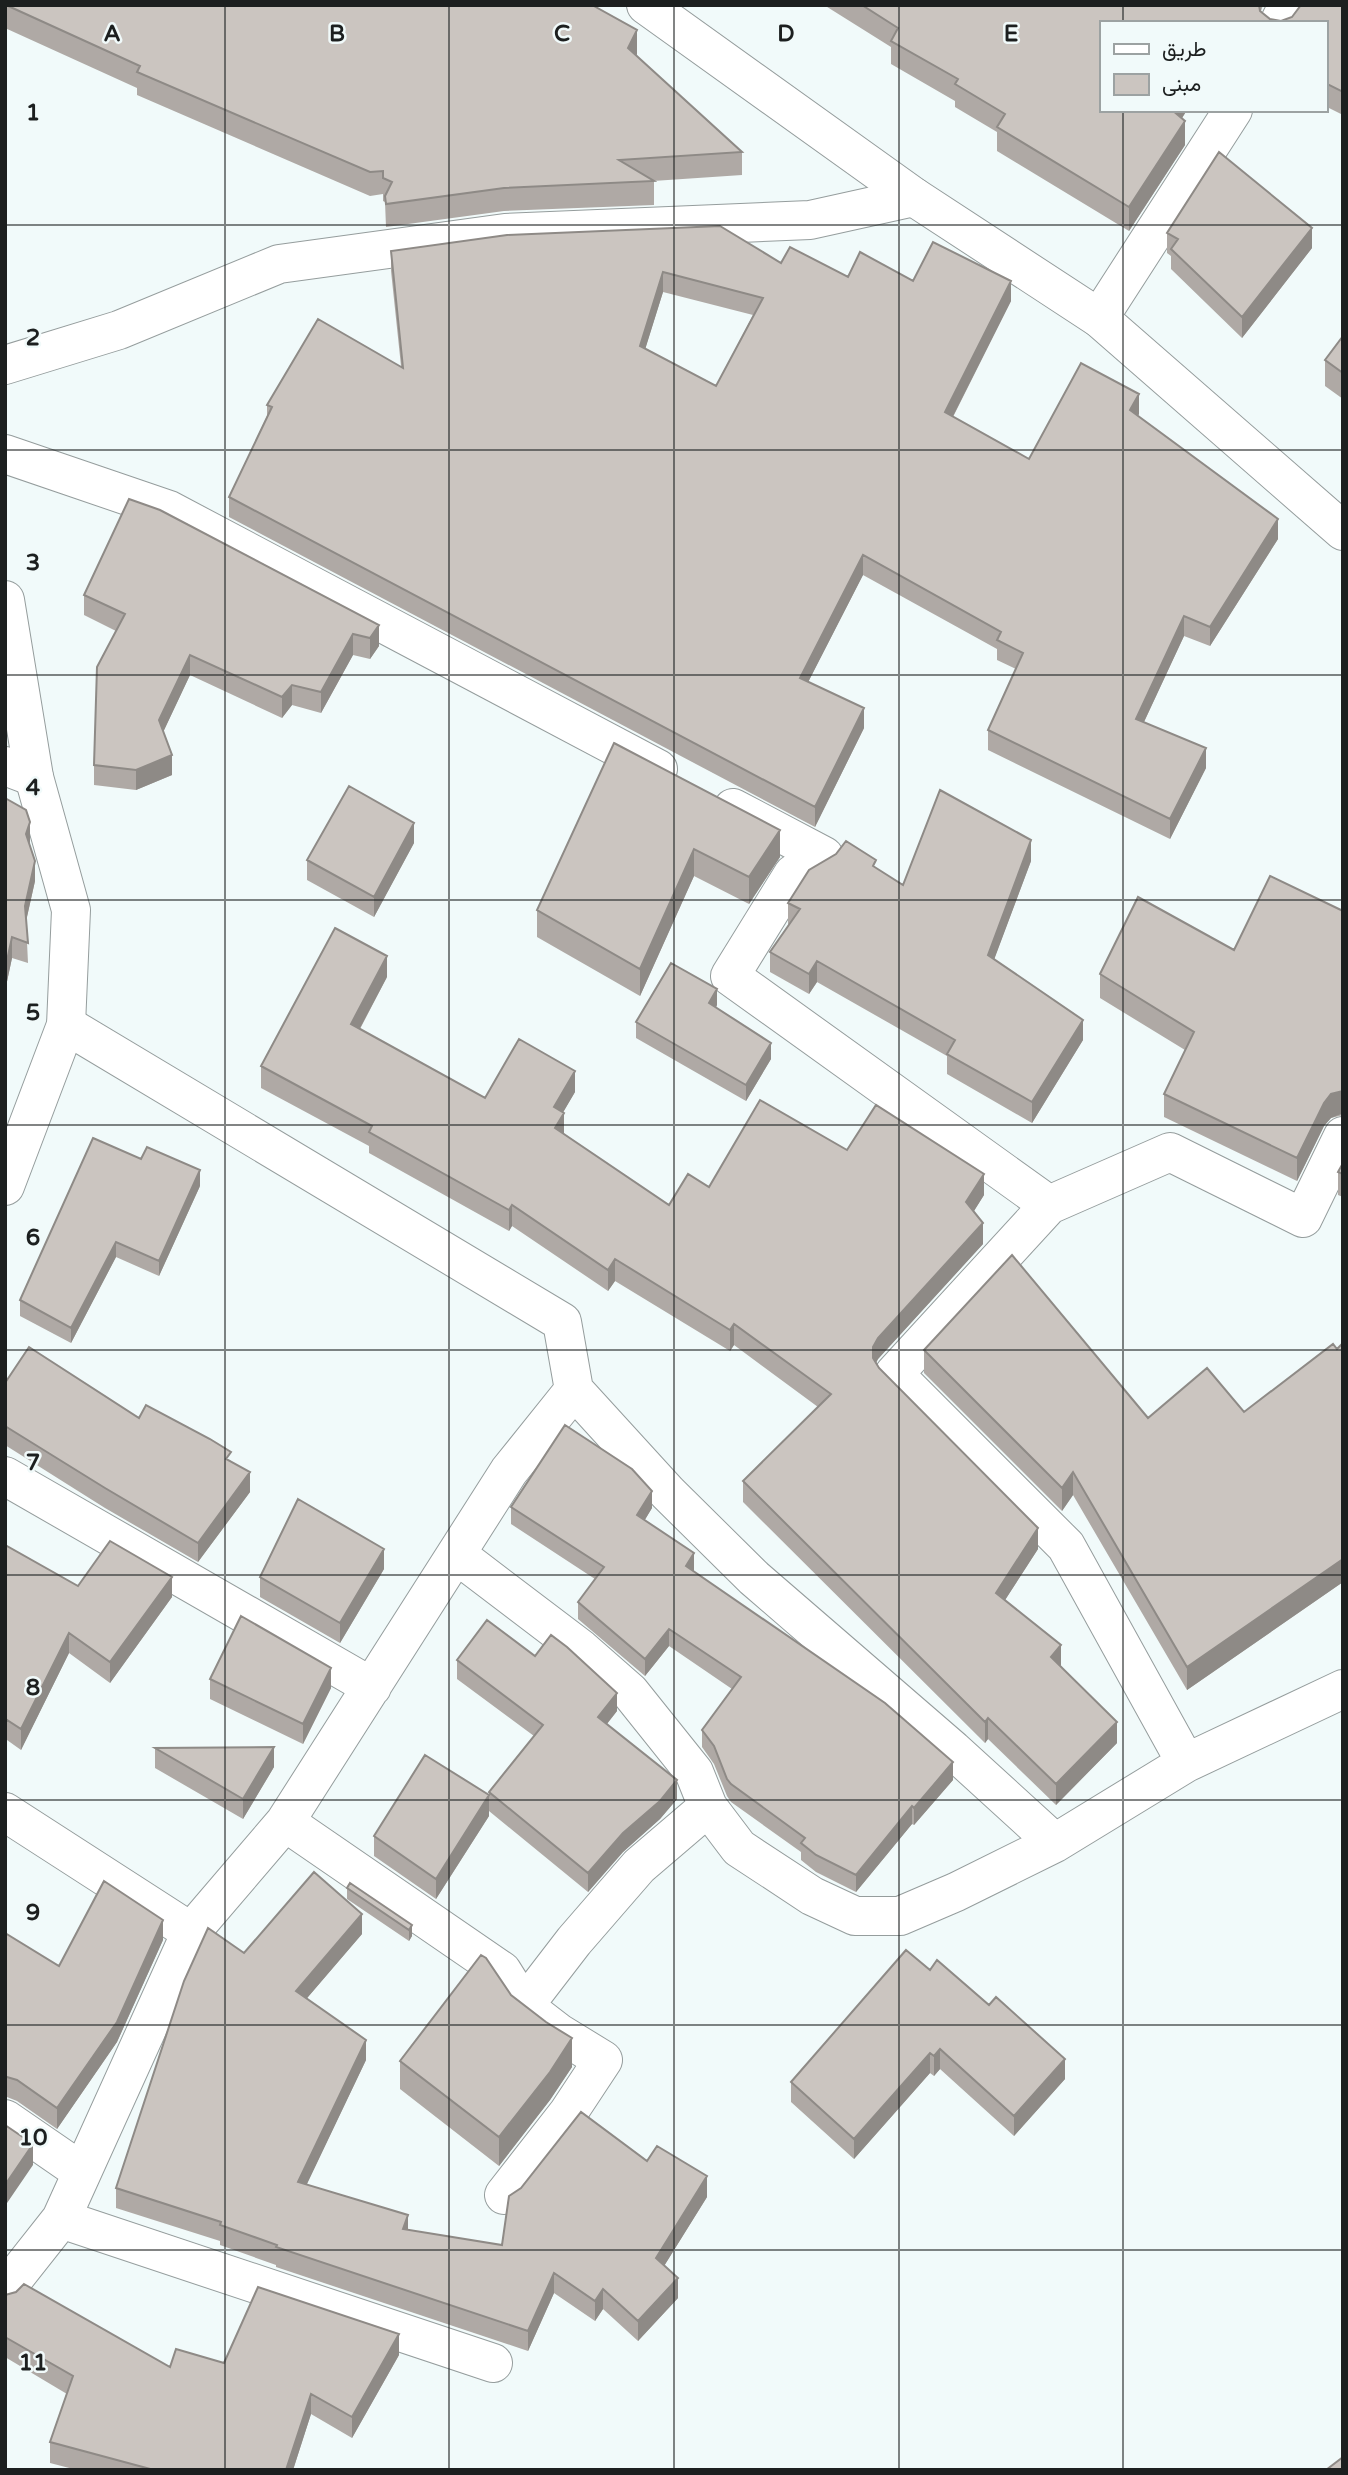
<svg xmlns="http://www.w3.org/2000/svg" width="1348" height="2475" font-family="'Varela Round',Vazirmatn,sans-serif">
<rect width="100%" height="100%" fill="#f1fafa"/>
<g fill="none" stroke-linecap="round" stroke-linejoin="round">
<defs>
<path id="street" d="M1279,23L1288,5
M1099,318L1233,110
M5,365L119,330L279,264L505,233L810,220L914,197
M5,454L169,510L658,769
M5,766L34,777
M733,808L824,856L793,874L730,976L1049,1205
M66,1025L562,1322L574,1390L509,1471L285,1822L191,1932
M574,1390L668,1493L754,1578L953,1750L1055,1843
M5,1476L372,1687
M456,1554L581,1649L630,1692L694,1772L708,1807L739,1848L812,1896L855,1916H900L956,1892L1055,1843L1186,1763L1343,1689
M1186,1763L1066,1546L894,1374L1049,1205L1170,1152L1303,1218L1343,1136
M5,1812L191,1932L61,2219L12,2281L5,2294
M285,1822L502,1971L524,2006L559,2033L603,2060L568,2113L504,2195
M524,2006L574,1941L639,1866L708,1807
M5,2119L82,2172
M61,2219L493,2363"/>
<path id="secondary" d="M646,5L914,197L1099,318L1343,531
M5,600L34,777L71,910L66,1025L5,1186"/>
</defs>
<!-- street casing -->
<use href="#street" stroke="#959d9d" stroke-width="40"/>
<!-- secondary casing -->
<use href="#secondary" stroke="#959d9d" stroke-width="40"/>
<!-- street -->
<use href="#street" stroke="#fff" stroke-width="38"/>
<!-- secondary -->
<use href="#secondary" stroke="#fff" stroke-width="38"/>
</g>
<!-- wall -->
<path fill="#afa9a5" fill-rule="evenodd" d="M5,5L637,54L636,56L742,152V175L653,181H654V205L504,211L386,227L385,202L383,201V194L370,196L137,95V88L5,28Z
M824,5H1263L1261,11L1270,19L1281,21L1343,5V115L1325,106V23H1101V110H1187L1182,118L1185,145L1129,231L997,151V132L955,107V101L891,64V47Z
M1167,233L1312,248L1242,338L1171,269V256L1167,253Z
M391,251L781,263L848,277L913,281L1011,301L953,417L1029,459L1139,414L1138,416L1278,539L1210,646L1184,636L1144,722L1206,768L1170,839L988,750V730L1016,669L997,660V649L863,575L808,682L864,728L815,827L229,517V497L267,416V405L401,366L391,271ZM663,292L753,315L716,386L645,349Z
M1343,336V399L1325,386V360Z
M84,595L379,625V646L370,659L353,655L321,713L292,705L282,718L190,675L163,732L172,775L136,790L94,785V765L116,631L84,615Z
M614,743L780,857L749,904L694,876L640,996L537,937V910Z
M5,798L29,844L35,881L26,921L28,963L12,958L5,991Z
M414,843L374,917L307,880V860Z
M1031,861L994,959L1083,1040L1032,1123L947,1074V1056L817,982L809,994L770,972V952L789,924H788V903L876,868L903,885Z
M1343,911V1115L1331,1118L1324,1126L1297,1181L1164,1117V1094L1185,1050L1100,998V974L1234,950Z
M387,977L360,1029L485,1098L575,1092L563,1112L564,1134L669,1205L709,1187L847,1150L984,1195L973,1212L983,1244L878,1359L876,1363L879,1368L1038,1549L1005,1600L1061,1666L1117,1743L1056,1805L988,1739L985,1743L743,1502V1481L818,1407L734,1345L730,1351L615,1281L608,1291L512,1226L509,1231L369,1153V1146L261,1088V1066Z
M717,1005L716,1008L771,1059L746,1101L636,1038V1022Z
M1343,1163V1197L1338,1195V1172Z
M200,1186L159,1276L116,1257L71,1343L20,1316V1300Z
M1343,1343V1582L1187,1690L1073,1495L1062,1511L924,1373V1350L1148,1418L1244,1412L1337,1349Z
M5,1383L139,1418L231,1461L250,1492L198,1562L105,1508L5,1445Z
M511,1507L652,1508L644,1521L694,1571V1572L953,1780L914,1825L912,1824L856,1892L816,1872L801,1860V1852L731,1802L727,1796L714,1764L702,1747V1730L732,1689L669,1646L645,1676L578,1619V1602L595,1579L511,1524Z
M5,1545L78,1586L172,1597L110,1683L69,1653L21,1750L7,1740L5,1744Z
M384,1569L340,1643L260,1597V1577Z
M535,1656L617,1711L607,1724L677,1799L660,1819L623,1852L588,1892L489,1811V1816L436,1899L374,1856V1836L489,1795V1792L534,1736L457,1679V1660Z
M210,1679L331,1688L303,1744L210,1699Z
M155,1748L274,1767L243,1819L155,1768Z
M347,1888L412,1925V1936L409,1941L347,1899Z
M5,1933L59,1966L163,1940L117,2042L57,2129L17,2101L7,2097L5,2098Z
M362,1934L307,1998L366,2060L306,2185L408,2230L502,2245L647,2161L707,2197L664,2266L678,2298L638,2341L603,2309L595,2321L554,2293L528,2351L276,2267V2265L220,2245V2241L116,2208V2188L244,1953Z
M930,1970L1065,2079L1014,2136L940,2069L934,2076L930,2073L854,2159L791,2102V2082Z
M400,2061L572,2067L550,2100L499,2166L400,2089Z
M5,2295L170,2367L224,2363L399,2355L352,2438L311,2414L293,2470H77L50,2463V2442L67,2394L5,2357Z"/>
<!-- shaded-wall -->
<path fill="#8e8a86" d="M637,30V54L628,71V48Z
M1172,110H1187L1172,134Z
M1185,121V145L1129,231V207Z
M1312,228V248L1242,338V317Z
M663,272V292L640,366V346Z
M1011,281V301L945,432V412Z
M1139,394V414L1130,430V410Z
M1278,519V539L1210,646V627Z
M863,555V575L800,698V678Z
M1184,616V636L1136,739V719Z
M379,625V646L370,659V638Z
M353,634V655L321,713V692Z
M190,655V675L159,741V720Z
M292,685V705L282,718V697Z
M864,708V728L815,827V807Z
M1206,748V768L1170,839V819Z
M172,755V775L136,790V770Z
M30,822V842L26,855V834Z
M414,823V843L374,917V897Z
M780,830V857L749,904V877Z
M1031,840V861L988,976V955Z
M694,849V876L640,996V969Z
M35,861V881L25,926V906Z
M12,937V958L5,991V970Z
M387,956V977L351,1045V1024Z
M817,961V982L809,994V974Z
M717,989V1005L709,1019V1003Z
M1083,1020V1040L1032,1123V1102Z
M771,1043V1059L746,1101V1085Z
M575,1071V1092L554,1128V1107Z
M1341,1091V1114L1331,1118L1324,1126L1297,1181V1158L1324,1103L1331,1094Z
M564,1113V1134L555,1128Z
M200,1170V1186L159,1276V1261Z
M984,1174V1195L966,1224V1202Z
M512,1205V1226L509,1231V1210Z
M983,1223V1244L878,1359L873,1368V1347L878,1338Z
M116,1242V1257L71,1343V1328Z
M615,1259V1281L608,1291V1270Z
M734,1324V1345L730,1351V1330Z
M250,1472V1492L198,1562V1543Z
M1073,1472V1495L1062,1511V1488Z
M652,1491V1508L637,1533V1515Z
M1038,1528V1549L996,1614V1593Z
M384,1549V1569L340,1643V1623Z
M694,1553V1571L686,1583V1566Z
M1343,1559V1582L1187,1690V1667Z
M172,1577V1597L110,1683V1662Z
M669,1629V1646L645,1676V1659Z
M69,1633V1653L21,1750V1729Z
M1061,1645V1666L1051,1657Z
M331,1668V1688L303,1744V1724Z
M617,1693V1711L598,1735V1717Z
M988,1718V1739L985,1743V1722Z
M7,1720V1740L5,1744V1724Z
M1117,1722V1743L1056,1805V1784Z
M274,1747V1767L243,1819V1799Z
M953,1762V1780L914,1825V1808Z
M677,1780V1799L660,1819L623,1852L588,1892V1873L623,1833Z
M489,1795V1816L436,1899V1879Z
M912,1806V1824L856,1892V1875Z
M362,1914V1934L296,2011V1991Z
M163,1920V1940L117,2042L57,2129V2108Z
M412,1925V1936L409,1941V1930Z
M572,2038V2067L550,2100L499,2166V2137Z
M366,2040V2060L298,2203V2182Z
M940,2049V2069L934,2076V2056Z
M930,2053V2073L854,2159V2139Z
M1065,2059V2079L1014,2136V2116Z
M33,2144V2165L5,2206V2185Z
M707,2176V2197L656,2279V2258Z
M408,2215V2235L403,2229Z
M554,2273V2293L528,2351V2331Z
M678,2278V2298L638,2341V2321Z
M603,2289V2309L595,2321V2301Z
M399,2334V2355L352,2438V2417Z
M311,2394V2414L293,2470H286Z"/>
<!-- building -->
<path fill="#cbc5c0" stroke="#8e8a86" stroke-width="2" fill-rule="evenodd" d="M6,5H592L637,30L628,48L742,152L619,160L654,181L504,188L386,204L385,196L392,182L383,178V171L370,172L137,72L140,66Z
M862,5H1259L1260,11L1270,19L1281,21L1292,17L1301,5H1343V92L1325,83V23H1101V110H1172L1185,121L1129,207L997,127L1005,114L955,84L958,79L891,41L898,28Z
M1219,152L1312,228L1242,317L1171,249L1178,239L1167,233Z
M720,226L781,263L790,247L848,277L860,252L913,281L933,242L1011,281L945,412L1029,459L1081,363L1139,394L1130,410L1278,519L1210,627L1184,616L1136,719L1206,748L1170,819L988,730L1023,653L997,640L1001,632L863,555L800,678L864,708L815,807L229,497L272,407L267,405L318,319L403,368L391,251L507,235ZM663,272L763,298L716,386L640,346Z
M1343,336V373L1325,360Z
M129,499L160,510L379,625L370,638L353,634L321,692L292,685L282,697L190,655L159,720L172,755L136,770L94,765L97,667L125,614L84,595Z
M614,743L780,830L749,877L694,849L640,969L537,910Z
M349,786L414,823L374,897L307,860Z
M940,790L1031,840L988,955L1083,1020L1032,1102L947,1054L955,1040L817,961L809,974L770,952L800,909L788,903L809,870L836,854L846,841L876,860L873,866L903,885Z
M5,798L26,810L30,822L26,834L35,861L25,906L28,943L12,937L5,970Z
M1270,876L1343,911V1091L1331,1094L1324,1103L1297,1158L1164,1094L1194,1032L1100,974L1138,897L1234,950Z
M335,928L387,956L351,1024L485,1098L519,1039L575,1071L554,1107L564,1113L555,1128L669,1205L688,1174L709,1187L760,1100L847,1150L876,1105L984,1174L966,1202L983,1223L878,1338L873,1347V1358L879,1368L1038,1528L996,1593L1061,1645L1051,1657L1117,1722L1056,1784L988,1718L985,1722L743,1481L831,1394L734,1324L730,1330L615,1259L608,1270L512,1205L509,1210L369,1132L372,1126L261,1066Z
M671,963L717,989L709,1003L771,1043L746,1085L636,1022Z
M93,1138L141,1159L147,1147L200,1170L159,1261L116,1242L71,1328L20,1300Z
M1343,1163V1174L1338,1172Z
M1012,1255L1148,1418L1207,1368L1244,1412L1333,1344L1337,1349L1343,1343V1559L1187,1667L1073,1472L1062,1488L924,1350Z
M29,1347L139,1418L146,1405L210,1439L231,1452L226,1459L250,1472L198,1543L105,1488L5,1426V1383Z
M565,1425L632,1469L652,1491L637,1515L694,1553L686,1566L885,1703L953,1762L914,1808L912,1806L856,1875L816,1855L801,1843L805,1838L731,1784L727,1779L714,1746L702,1730L741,1677L669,1629L645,1659L578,1602L604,1567L511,1507Z
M298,1499L384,1549L340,1623L260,1577Z
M110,1541L172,1577L110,1662L69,1633L21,1729L7,1720L5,1724V1545L78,1586Z
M241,1616L331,1668L303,1724L210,1679Z
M487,1620L535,1656L551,1635L567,1647L617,1693L598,1717L677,1780L660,1801L623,1833L588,1873L489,1792L543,1725L457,1660Z
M274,1747L243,1799L155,1748Z
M425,1755L489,1795L436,1879L374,1836Z
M314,1872L362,1914L296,1991L366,2040L298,2182L408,2215L403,2229L502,2245L509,2196L521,2188L581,2112L647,2161L657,2146L707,2176L656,2258L678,2278L638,2321L603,2289L595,2301L554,2273L528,2331L276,2247L277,2245L220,2225L221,2222L116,2188L184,1981L208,1928L244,1953Z
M104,1881L163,1920L117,2022L57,2108L17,2080L7,2077H5V1933L59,1966Z
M350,1883L412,1925L409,1930L347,1888Z
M906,1950L930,1970L937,1960L989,2005L996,1997L1065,2059L1014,2116L940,2049L934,2056L930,2053L854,2139L791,2082Z
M481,1955L486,1958L511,1995L546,2022L572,2038L550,2072L499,2137L400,2061Z
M5,2125L33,2144L5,2185Z
M24,2284L170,2367L176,2349L224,2363L258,2287L399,2334L352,2417L311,2394L286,2470H154L50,2442L73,2376L5,2337V2295L16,2292Z
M1343,2457V2470H1326Z"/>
<!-- grid -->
<path fill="none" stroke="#1c1f1f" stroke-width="2" stroke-opacity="0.55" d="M225,5V2470M449,5V2470M674,5V2470M899,5V2470M1123,5V23M1123,110V2470M5,225H1343M5,450H1343M5,675H1343M5,900H1343M5,1125H1343M5,1350H1343M5,1575H1343M5,1800H1343M5,2025H1343M5,2250H1343"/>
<g font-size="23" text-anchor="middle" font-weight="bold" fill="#1c1f1f" stroke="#f1fafa" stroke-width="5" stroke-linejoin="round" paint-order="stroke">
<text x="112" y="41">A</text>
<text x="337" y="41">B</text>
<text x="562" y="41">C</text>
<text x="786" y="41">D</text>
<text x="1011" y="41">E</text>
<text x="33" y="120">1</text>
<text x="33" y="345">2</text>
<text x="33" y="570">3</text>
<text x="33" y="795">4</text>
<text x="33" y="1020">5</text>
<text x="33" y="1245">6</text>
<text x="33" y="1470">7</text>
<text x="33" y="1695">8</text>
<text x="33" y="1920">9</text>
<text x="33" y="2145">10</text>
<text x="33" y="2370">11</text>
</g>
<!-- border -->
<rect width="1348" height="2475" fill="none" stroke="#1c1f1f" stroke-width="14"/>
<!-- legend -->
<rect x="1100" y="21" width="228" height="91" fill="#f1fafa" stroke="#9ca2a2" stroke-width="2"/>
<rect x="1114" y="44" width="35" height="10" fill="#ffffff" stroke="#9ca2a2" stroke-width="2"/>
<text x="1162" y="56" font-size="21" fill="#1c1f1f">طريق</text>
<rect x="1114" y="74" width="35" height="21" fill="#cbc5c0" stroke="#9ca2a2" stroke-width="2"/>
<text x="1162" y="91" font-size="21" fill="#1c1f1f">مبنى</text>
</svg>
